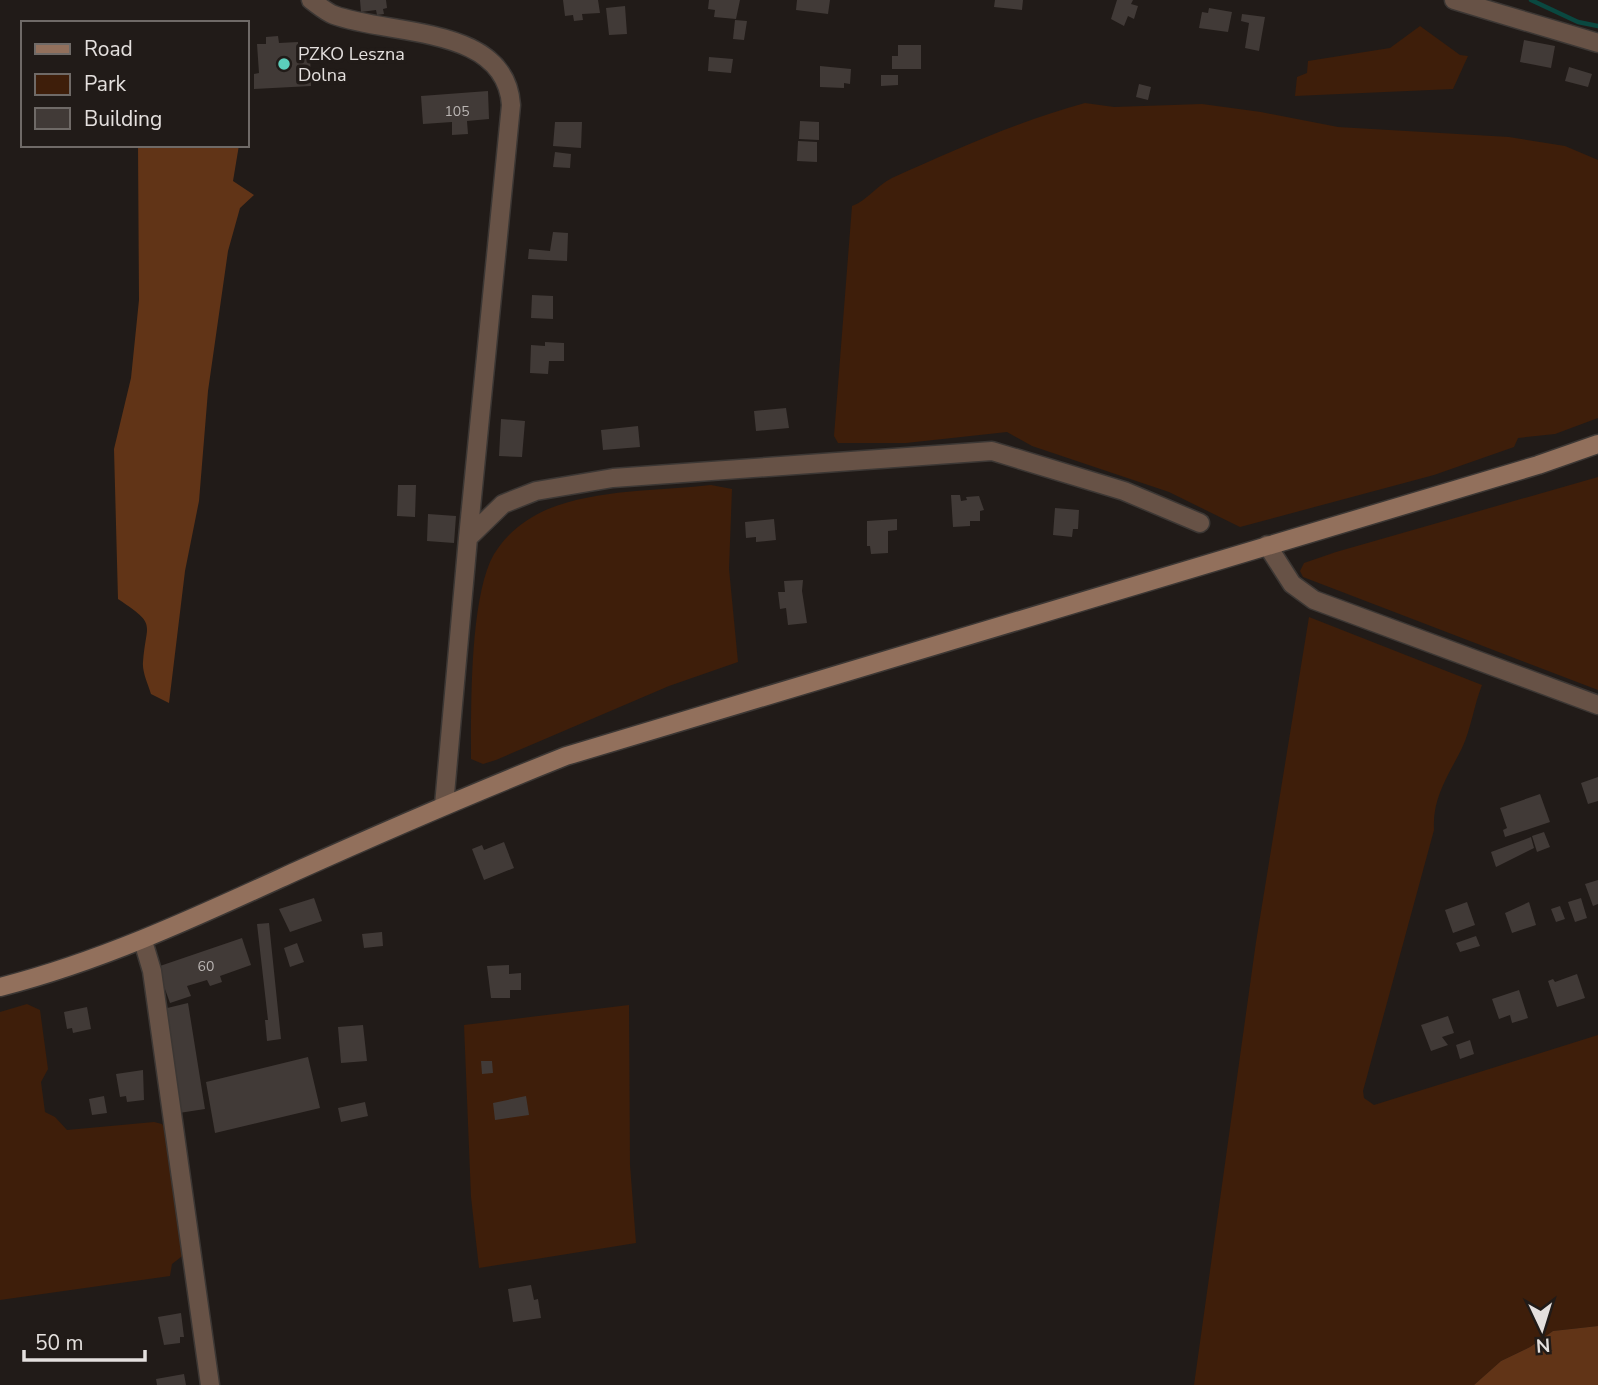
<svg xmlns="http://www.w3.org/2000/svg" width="1598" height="1385" font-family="'Nunito Sans',sans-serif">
<rect width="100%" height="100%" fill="#211b18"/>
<!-- green -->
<path fill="#3e1e0a" d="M1420,26L1460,55L1468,56L1453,89L1295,96L1297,77L1307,73L1308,61L1390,48Z
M1085,103L1114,107L1202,104L1261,112L1338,127L1509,137L1565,146L1598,160V418L1555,434L1518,438L1514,447L1434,475L1240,527L1169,492L1032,446L1007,432L906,443H838L834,436L852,206C868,200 876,186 892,178C954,150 1019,121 1085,103Z
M1598,477V690L1303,577L1300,571L1304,563L1336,552Z
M711,485L732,489L729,569L738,662L669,686L496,760L483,764L471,759C471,706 470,609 490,562C501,538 524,519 548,509C598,489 658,491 711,485Z
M1309,617L1482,685C1474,705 1471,729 1462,748C1448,776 1432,798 1434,830L1363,1091L1364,1098L1374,1105L1598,1035V1326L1553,1331L1530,1347L1501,1361L1474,1385H1194L1256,942Z
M27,1004L40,1010L48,1069L41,1082L45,1112L55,1117L67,1130L154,1122L162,1124L166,1131L185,1254L172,1264L170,1276L0,1300V1012Z
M629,1005L630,1165L636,1243L479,1268L471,1197L464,1025Z"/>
<!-- forest -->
<path fill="#613417" d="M138,145H239L233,181L254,195L240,208L228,251L208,391L199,501L185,571L169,703L151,694C148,684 142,672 143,662C146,621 158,626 118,599L114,449L131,378L139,300Z
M1598,1326V1385H1474L1501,1361L1530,1347L1553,1331Z"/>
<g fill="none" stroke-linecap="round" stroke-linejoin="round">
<!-- stream -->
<path stroke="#0a4840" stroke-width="4.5" d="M1531,0L1578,22L1598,26"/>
</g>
<!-- building -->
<path fill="#413a37" d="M360,0H386L387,8L383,9L384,14L377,15L376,10L361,12Z
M563,0H598L600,13L582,14L583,20L574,21L573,15L565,16Z
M709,0H740L736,19L714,17L715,10L708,9Z
M797,0H830L828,14L796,10Z
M995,0H1023L1022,10L994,7Z
M1117,0H1133L1131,4L1138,6L1134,19L1128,16L1124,26L1111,19Z
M625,6L627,34L609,35L606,8Z
M1209,8L1232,12L1228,32L1199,28L1202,12L1208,13Z
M1242,14L1265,17L1259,51L1245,48L1249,23L1241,21Z
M735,20L747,21L744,40L733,39Z
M278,36L279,43L298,42V55L310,54L311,86L254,89V74L259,73L257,44H266V37Z
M1524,40L1555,46L1551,68L1520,62Z
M898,45H921V69H892V56H898Z
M709,57L733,59L731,73L708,71Z
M820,66L851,69L850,84L844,83V88L820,87Z
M1569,67L1592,74L1588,87L1565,81Z
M881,75H898V85L881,86Z
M1139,84L1151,87L1148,100L1136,97Z
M488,91L489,119L467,121L468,134L452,135V122L423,124L421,96Z
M800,121L819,122V140L799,139Z
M555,122H582L581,148L553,146Z
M798,141L817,142V162L797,161Z
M555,152L571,154L570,168L553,167Z
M553,232L568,233L567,261L528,259L529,249L550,251Z
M532,295L553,296V319L531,318Z
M545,342L564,343V361H549L548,374L530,373L531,345L545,346Z
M786,408L789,428L756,431L754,411Z
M501,419L525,421L522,457L499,456Z
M638,426L640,447L603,450L601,430Z
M398,485H416L415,517L397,516Z
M951,495H960L961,501L967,500L966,497L979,496L984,510L980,511V521H970V526L953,527Z
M1055,508L1079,510L1078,529H1073L1072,537L1053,535Z
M428,514L456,516L454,543L427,541Z
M774,519L776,540L756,542V537L746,538L745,522Z
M897,519V530L888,531V553L871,554L870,546H867V521Z
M803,580L802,591L807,623L788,625L786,608L780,609L778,592H785L784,581Z
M1598,777V801L1588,804L1581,783Z
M1540,794L1550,822L1505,837L1503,830L1507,828L1500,808Z
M1544,832L1550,847L1537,852L1532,836Z
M1531,837L1534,848L1496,867L1491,852Z
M504,842L514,868L484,880L472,849L482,845L484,850Z
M1598,880V904L1593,906L1585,884Z
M314,898L322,921L290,932L279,909Z
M1581,898L1587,918L1575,922L1568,902Z
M1467,902L1475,925L1453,933L1445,910Z
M1529,902L1536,925L1512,933L1505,913Z
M1560,906L1565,919L1556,922L1551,909Z
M269,923L281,1039L267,1041L265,1020H268L257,924Z
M382,932L383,946L364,948L362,934Z
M1476,936L1480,946L1460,952L1456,943Z
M242,938L251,965L220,976L222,982L210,986L207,980L187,986L191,996L170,1003L157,967Z
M297,943L304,962L290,967L284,948Z
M509,965V974L521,973V990H510V998H491L487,966Z
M1577,974L1585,998L1557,1007L1548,981L1553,979L1555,982Z
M1519,990L1528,1018L1512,1023L1510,1015L1499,1019L1492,999Z
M188,1003L205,1109L179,1113L163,1009Z
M87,1007L91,1029L73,1033L72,1028L67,1029L64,1012Z
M1448,1016L1454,1033L1442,1037L1448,1045L1431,1051L1421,1025Z
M363,1025L367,1061L341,1063L338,1027Z
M1470,1040L1474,1054L1460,1059L1456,1045Z
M308,1057L320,1108L215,1133L206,1082Z
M481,1061H492L493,1073L482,1074Z
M143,1070L144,1100L127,1102L126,1096L120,1097L116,1074Z
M104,1096L107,1113L92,1115L89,1099Z
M526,1096L529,1115L495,1120L493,1103Z
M365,1102L368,1116L341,1122L338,1108Z
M531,1285L534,1300L538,1299L541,1318L513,1322L508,1289Z
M181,1313L184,1337H180V1343L164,1345L158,1317Z
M184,1374L186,1385H157L156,1379Z"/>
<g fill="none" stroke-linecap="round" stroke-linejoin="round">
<defs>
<path id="street" d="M311,0C318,5 326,12 334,15C391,36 506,25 511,105L468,538
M1454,0L1598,43
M1267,545L1292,584L1314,600L1598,705
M444,805L468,538L503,504L536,491L613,478L992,451L1124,491L1200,523
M143,941L152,971L210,1385"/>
<path id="secondary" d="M0,987C102,961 196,917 292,873C383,832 473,793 566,756L1538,465L1598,444"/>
</defs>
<!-- street casing -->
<use href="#street" stroke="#3c3734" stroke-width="21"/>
<!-- secondary casing -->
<use href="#secondary" stroke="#3c3734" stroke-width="21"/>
<!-- street -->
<use href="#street" stroke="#675246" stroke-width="18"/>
<!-- secondary -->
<use href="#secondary" stroke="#92705c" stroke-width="18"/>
</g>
<!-- markers -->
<circle fill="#5bcebb" stroke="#211b18" stroke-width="2.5" cx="284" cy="64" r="7"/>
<g text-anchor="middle" stroke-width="7" stroke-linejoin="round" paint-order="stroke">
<!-- number labels -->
<g font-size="14" fill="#bbb6b4">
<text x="457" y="116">105</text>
<text x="206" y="971">60</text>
</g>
<!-- poi labels -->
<g font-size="18" fill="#e4e0de" stroke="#211b18" text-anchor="start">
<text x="298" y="60">PZKO Leszna<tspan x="298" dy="21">Dolna</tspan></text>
</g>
</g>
<!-- legend -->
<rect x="21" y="21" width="228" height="126" fill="#211b18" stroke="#6f6a67" stroke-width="2"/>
<rect x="35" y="44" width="35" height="10" fill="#92705c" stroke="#6f6a67" stroke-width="2"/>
<text x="84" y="56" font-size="21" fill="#e4e0de">Road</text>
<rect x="35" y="74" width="35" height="21" fill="#3e1e0a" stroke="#6f6a67" stroke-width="2"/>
<text x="84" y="91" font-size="21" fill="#e4e0de">Park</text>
<rect x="35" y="108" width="35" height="21" fill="#413a37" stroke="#6f6a67" stroke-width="2"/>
<text x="84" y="126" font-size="21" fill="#e4e0de">Building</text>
<!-- north arrow -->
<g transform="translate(1542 1329) rotate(176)" stroke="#211b18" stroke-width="5" paint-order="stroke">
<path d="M0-5L12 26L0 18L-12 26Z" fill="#e4e0de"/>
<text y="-10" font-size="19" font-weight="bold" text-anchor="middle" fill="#e4e0de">N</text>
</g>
<!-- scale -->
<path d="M24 1350v10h121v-10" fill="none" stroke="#e4e0de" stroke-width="3.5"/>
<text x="35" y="1350" font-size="21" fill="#e4e0de" stroke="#211b18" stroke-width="5" paint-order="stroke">50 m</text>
</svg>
